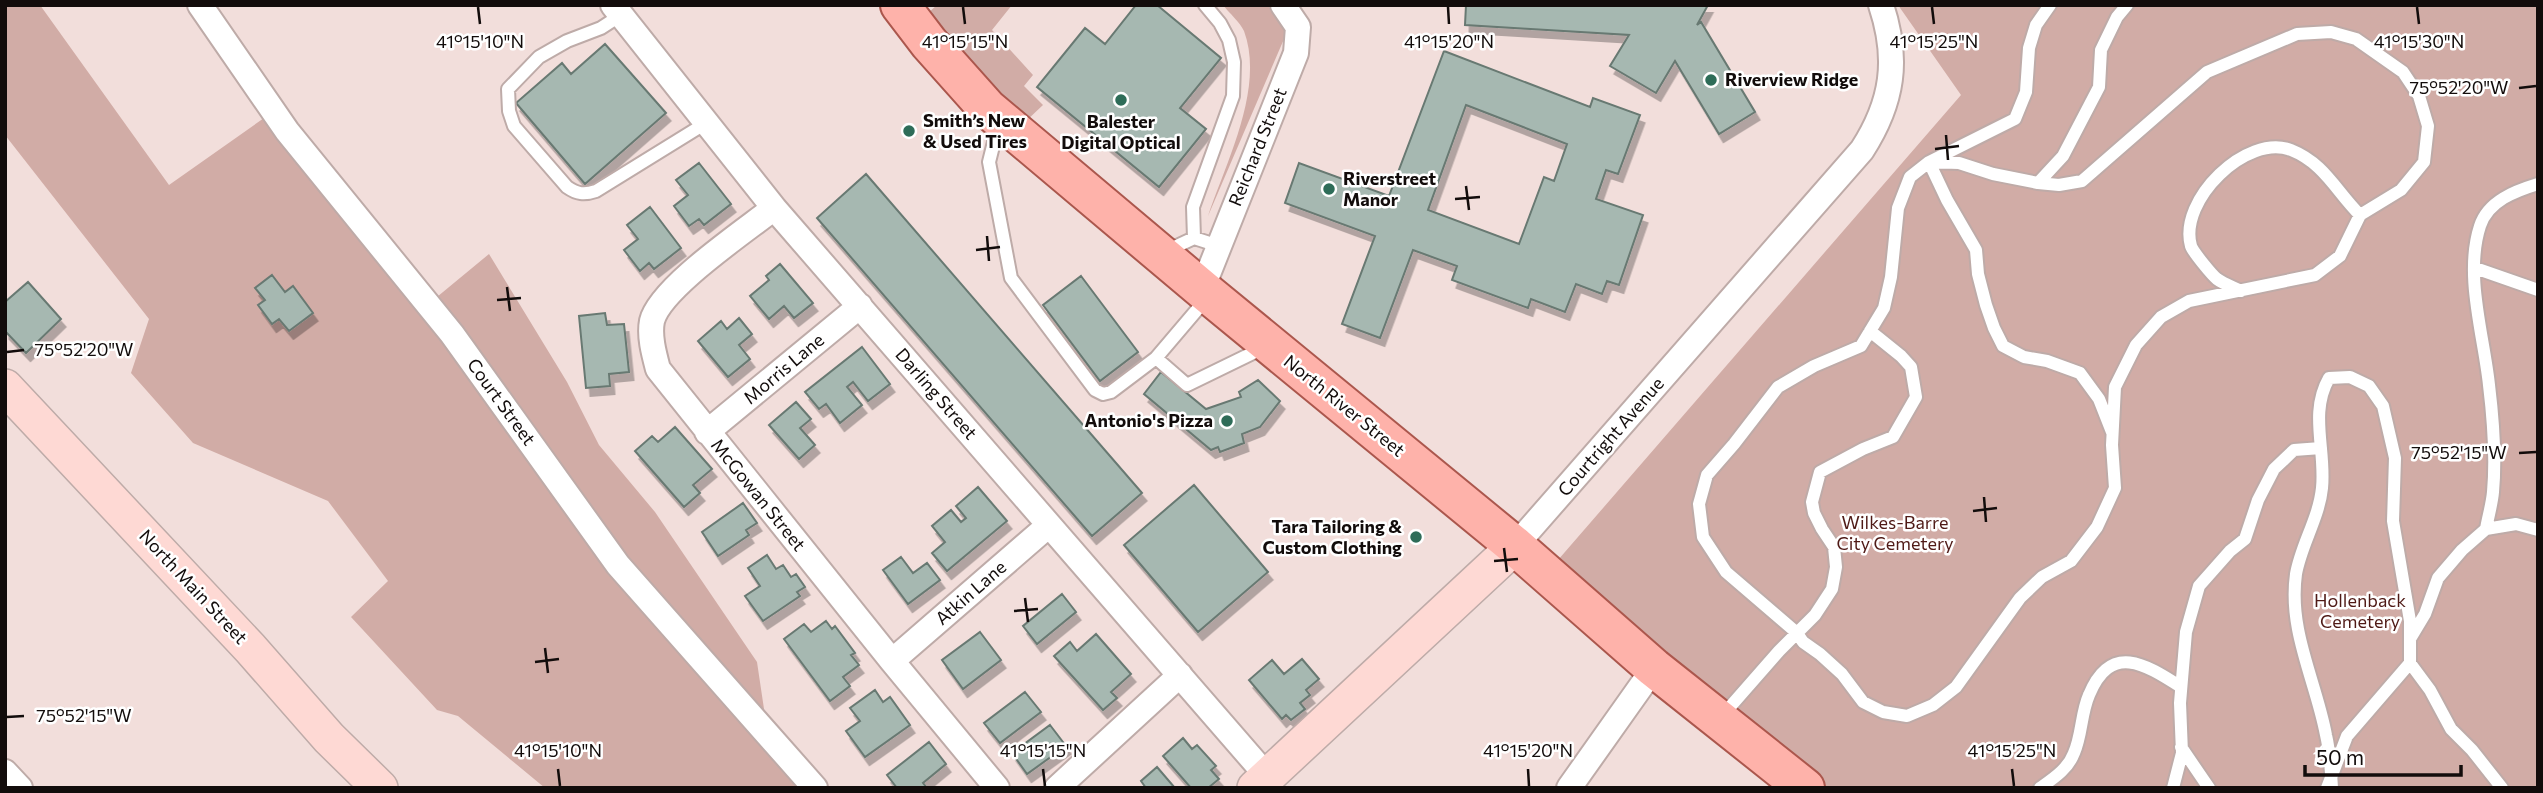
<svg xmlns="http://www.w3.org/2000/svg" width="2543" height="793" font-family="Commissioner,sans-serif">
<defs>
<filter id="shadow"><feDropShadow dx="4.5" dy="8" stdDeviation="0" flood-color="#0004"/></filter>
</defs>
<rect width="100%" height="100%" fill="#f2dedb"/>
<!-- green -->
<path fill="#d1aca6" d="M5,5H40L169,185L264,118L420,311L489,254L567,382L599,445L655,512L757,662L771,756L800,788H545L458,716L437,710L351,617L388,581L328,501L193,443L131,373L149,319L5,135Z
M937,5H1012L992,30L1033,75L1024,86L1043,105L1025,122L927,14Z
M1223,5H1268L1287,32L1208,216C1226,162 1265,88 1244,31C1240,22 1229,13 1223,5Z
M1898,5H2538V788H1827L1558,560L1961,95Z"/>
<!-- building -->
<path fill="#a6b8b1" stroke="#687972" stroke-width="2" fill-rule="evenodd" filter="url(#shadow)" d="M1136,5H1157L1221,58L1180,108L1206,129L1159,187L1037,87L1085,28L1105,44Z
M1466,5H1708L1697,25L1701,22L1755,112L1719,134L1675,61L1656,93L1610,66L1629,35L1465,25Z
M605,44L666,113L585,184L516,103L562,63L571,74Z
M1444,51L1590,107L1593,98L1640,115L1618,174L1606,170L1596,199L1643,215L1619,285L1607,281L1602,294L1576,284L1565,312L1531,299L1528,308L1452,280L1457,266L1413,250L1380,338L1342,324L1375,236L1285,203L1299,163L1389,196ZM1466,105L1567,144L1554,181L1544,177L1519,244L1428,210Z
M699,163L731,204L704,225L699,219L689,226L674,206L688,195L676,180Z
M866,174L1142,493L1092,536L817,218Z
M650,207L681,248L654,269L649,263L640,271L624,250L638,239L627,225Z
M780,264L813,303L794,318L784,306L769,319L750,296L769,280L766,276Z
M272,275L285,292L293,286L313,313L289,331L279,319L272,324L258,305L265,300L255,288Z
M1081,276L1138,352L1100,381L1043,305Z
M28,282L61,319L26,353L5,331V302Z
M605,313L607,325L624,324L629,372L609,374L610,386L586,388L579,316Z
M739,318L752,334L739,345L750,359L728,377L698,341L721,321L727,329Z
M862,347L890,384L868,401L853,382L847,387L862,405L840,423L826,404L819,409L805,392Z
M1161,372L1206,409L1241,397L1239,392L1258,380L1280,401L1260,427L1242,434L1244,443L1220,452L1218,447L1211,450L1144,394Z
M796,402L811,419L800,428L815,445L799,459L769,425Z
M675,427L712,469L693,485L700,493L684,507L635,451L652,436L658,442Z
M1194,485L1268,572L1198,632L1124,545Z
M978,487L1007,521L947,571L932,553L945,542L932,526L951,510L961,522L966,518L956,506Z
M743,503L757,523L746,530L749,535L718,556L702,532Z
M767,555L776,569L783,565L791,577L796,574L805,587L797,592L800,596L763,621L745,596L760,586L748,568Z
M901,557L913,573L927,563L940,580L908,604L883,570Z
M1062,594L1076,612L1037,644L1023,626Z
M826,621L832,629L835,626L855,653L851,655L859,665L843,677L850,686L830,701L784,639L804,624L811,632Z
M980,632L1001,660L963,689L942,660Z
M1096,634L1131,674L1111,692L1117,698L1103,710L1054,656L1070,642L1077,651Z
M1302,659L1319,679L1306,690L1310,695L1300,703L1305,709L1291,720L1286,715L1282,719L1249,680L1272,660L1284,674Z
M875,690L883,702L890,697L910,725L865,757L846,731L860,721L850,708Z
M1025,692L1041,712L1000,743L984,723Z
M1050,725L1066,746L1027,774L1012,753Z
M1183,738L1192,749L1197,745L1216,766L1211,770L1219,779L1208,788H1191L1163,756Z
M929,742L946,764L923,783L927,788H897L887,775Z
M1157,767L1175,788H1146L1141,781Z"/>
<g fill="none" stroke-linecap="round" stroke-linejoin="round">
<defs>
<path id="lane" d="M2050,5L2036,25L2029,48L2026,92L2015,119L1929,162L1910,177L1898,208L1891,277L1884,308L1861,346L1814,366L1778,387L1734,444L1707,475L1699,504L1703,537L1726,572L1797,633L1803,642L1820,654L1842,674L1863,702L1883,712L1907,716L1933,705L1956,687L2020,598L2042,577L2071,561L2097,527L2115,488L2112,445L2115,387L2136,345L2161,317L2189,301L2315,275L2340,256L2360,215L2401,190L2424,162L2428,126L2419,96L2403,72L2356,39L2331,32L2297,34L2207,72L2082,181L2059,185L2038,183L1993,174L1959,163L1929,162L1947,200L1976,250L1978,274L1986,305L1994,328L2003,346L2024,357L2047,361L2080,373L2099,399L2112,432
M621,15L601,28L567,41L539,57L508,89L509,111L514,126L567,187C577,194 584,195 596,191L706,123
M998,126L989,162L1011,278L1095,390L1103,394L1111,392L1156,358
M2038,183L2063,156L2099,87L2101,50L2117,17L2127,5
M1194,238L1193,207L1233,96L1234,62L1229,40L1220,23L1205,5
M1170,258L1177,246L1194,238L1219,246
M2475,268L2538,290
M2241,291C2233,287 2224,284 2217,279C2212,275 2193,252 2191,246C2178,200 2247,133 2291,150C2324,163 2336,191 2360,215
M1207,298L1156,358L1187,385L1265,347
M2486,529C2488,517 2492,504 2493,492C2496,459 2493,418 2489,385C2484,336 2464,275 2480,226C2488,201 2515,191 2538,184
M2410,639L2425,614L2438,578L2462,550L2486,529L2516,524L2538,530
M2410,663L2430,690L2451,729L2472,750L2502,788
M1722,716L1779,651L1815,615L1832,589L1836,567L1834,547L1822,529L1814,513L1812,502L1820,472L1863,449L1893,437L1916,397L1911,367L1901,356L1870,331
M2181,747L2209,788
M2040,788C2054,778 2068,769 2074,753C2082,735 2081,713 2089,695C2111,642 2145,664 2181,687
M2173,788L2182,753L2180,703L2186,632L2199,586L2230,551L2245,539L2258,500L2274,469L2294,450L2321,448
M2327,788L2347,736L2410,663V621L2393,521L2395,458L2383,406L2369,386L2350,377L2329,378C2309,413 2326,450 2322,488C2319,518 2301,545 2296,574C2288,631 2316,681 2326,735C2330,752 2331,770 2332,788"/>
<path id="street" d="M200,5L287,131L452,334L618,565L815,788
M613,5L774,208L1267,776
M774,208C745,231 660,288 652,321C649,336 654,354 658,369L892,661L997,788
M1202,289L1296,53L1298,27L1283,5
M707,432L860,306
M1515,546L1862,150C1893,102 1899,59 1881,5
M892,661L1049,525
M5,772L20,788
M1057,788L1180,675
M1569,788L1654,668"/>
<path id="secondary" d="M5,387L250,648L329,738L380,788
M1255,788L1515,546"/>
<path id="primary" d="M900,5L929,43L987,108L1202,289L1515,546L1654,668L1805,788"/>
</defs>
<!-- lane casing -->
<use href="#lane" stroke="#beaba8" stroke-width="16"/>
<!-- street casing -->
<use href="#street" stroke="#beaba8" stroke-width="28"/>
<!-- secondary casing -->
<use href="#secondary" stroke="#beaba8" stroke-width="38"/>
<!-- primary casing -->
<use href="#primary" stroke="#ab574d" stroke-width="42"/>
<!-- lane -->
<use href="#lane" stroke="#fff" stroke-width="12"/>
<!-- street -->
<use href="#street" stroke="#fff" stroke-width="24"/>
<!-- secondary -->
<use href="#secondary" stroke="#fed9d4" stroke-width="35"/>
<!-- primary -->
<use href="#primary" stroke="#feb2aa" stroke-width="38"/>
</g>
<!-- ticks -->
<path fill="none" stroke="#120c0b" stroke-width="2.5" d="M478,7L480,24M963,7L965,24M1448,7L1449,24M1932,7L1934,24M2417,7L2419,24M2519,88L2536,86M1946,135L1948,160M1935,149L1959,146M1466,186L1469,210M1455,199L1480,197M987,236L989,261M976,250L1000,247M507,287L510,311M497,300L521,298M7,352L24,350M2519,453L2536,452M1984,497L1986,522M1973,511L1997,508M1504,548L1507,572M1494,561L1518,559M1025,598L1028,622M1014,611L1038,609M545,648L548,673M535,662L559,659M7,717L24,716M558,769L560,786M1043,769L1045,786M1528,769L1529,786M2012,769L2014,786"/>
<!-- markers -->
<g fill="#2e6c58" stroke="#fff" stroke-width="2.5">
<circle cx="1711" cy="80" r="7"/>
<circle cx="1121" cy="100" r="7"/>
<circle cx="909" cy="131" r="7"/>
<circle cx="1329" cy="189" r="7"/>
<circle cx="1227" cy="421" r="7"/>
<circle cx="1416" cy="537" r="7"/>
</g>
<g text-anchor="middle" stroke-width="5" stroke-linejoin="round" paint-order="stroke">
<!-- poi labels -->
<g font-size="18" font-weight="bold" fill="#120c0b" stroke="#fff" text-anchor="start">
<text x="1725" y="86">Riverview Ridge</text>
<text x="923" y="127">Smith’s New<tspan x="923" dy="21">&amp; Used Tires</tspan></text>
<text x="1121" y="128" text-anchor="middle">Balester<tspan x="1121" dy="21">Digital Optical</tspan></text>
<text x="1343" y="185">Riverstreet<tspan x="1343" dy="21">Manor</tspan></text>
<text x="1213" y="427" text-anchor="end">Antonio's Pizza</text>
<text x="1402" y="533" text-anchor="end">Tara Tailoring &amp;<tspan x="1402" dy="21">Custom Clothing</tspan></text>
</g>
<!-- street labels -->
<g font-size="18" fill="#120c0b" stroke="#fff">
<text transform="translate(1258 147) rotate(-68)" y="6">Reichard Street</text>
<text transform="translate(784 369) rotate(-40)" y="6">Morris Lane</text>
<text transform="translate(936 394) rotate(49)" y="6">Darling Street</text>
<text transform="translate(501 402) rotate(54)" y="6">Court Street</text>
<text transform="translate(1344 406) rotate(39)" y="6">North River Street</text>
<text transform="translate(1611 437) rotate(-49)" y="6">Courtright Avenue</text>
<text transform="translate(758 495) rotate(51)" y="6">McGowan Street</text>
<text transform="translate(193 587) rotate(47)" y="6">North Main Street</text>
<text transform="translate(971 593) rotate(-41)" y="6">Atkin Lane</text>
</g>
<!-- park labels -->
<g font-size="18" fill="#4f1a16" stroke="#fff">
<text x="1895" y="529">Wilkes-Barre<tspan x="1895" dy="21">City Cemetery</tspan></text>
<text x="2360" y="607">Hollenback<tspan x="2360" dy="21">Cemetery</tspan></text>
</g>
</g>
<g font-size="18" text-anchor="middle" fill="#120c0b" stroke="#fff" stroke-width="5" stroke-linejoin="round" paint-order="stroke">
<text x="480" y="48">41°15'10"N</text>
<text x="965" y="48">41°15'15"N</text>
<text x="1449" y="48">41°15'20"N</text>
<text x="1934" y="48">41°15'25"N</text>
<text x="2419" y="48">41°15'30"N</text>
<text x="2459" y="94">75°52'20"W</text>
<text x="84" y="356">75°52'20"W</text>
<text x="2459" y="459">75°52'15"W</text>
<text x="84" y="722">75°52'15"W</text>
<text x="558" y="757">41°15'10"N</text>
<text x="1043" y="757">41°15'15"N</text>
<text x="1528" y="757">41°15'20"N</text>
<text x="2012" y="757">41°15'25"N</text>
</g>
<!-- border -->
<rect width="2543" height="793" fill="none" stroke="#120c0b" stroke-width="14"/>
<!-- scale -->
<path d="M2305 765v10h156v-10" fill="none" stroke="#120c0b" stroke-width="3.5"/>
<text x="2316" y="765" font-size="21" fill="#120c0b" stroke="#ffffff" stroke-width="5" paint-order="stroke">50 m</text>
</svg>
